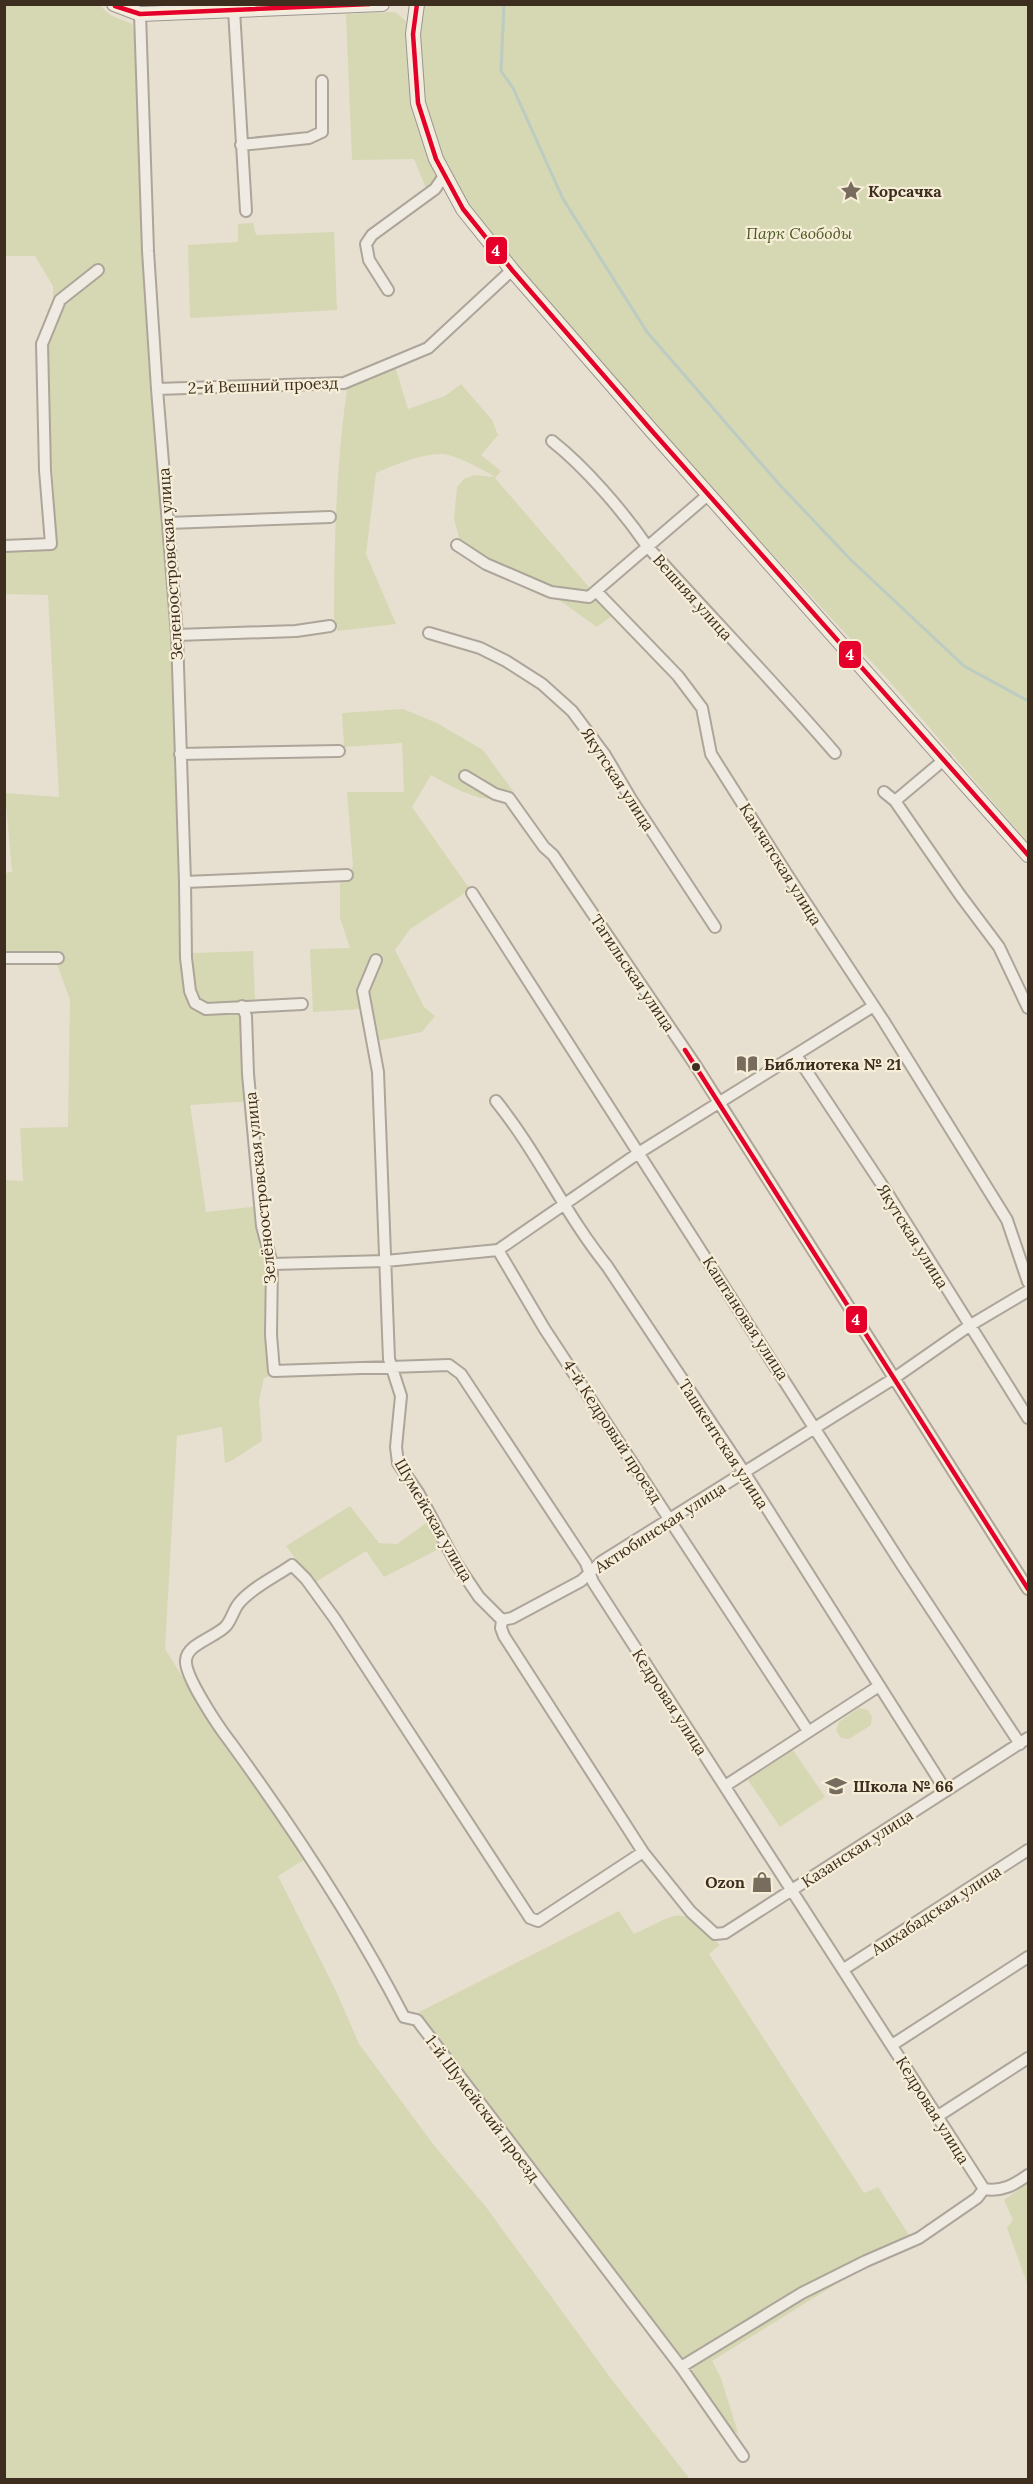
<svg xmlns="http://www.w3.org/2000/svg" width="1033" height="2484" font-family="Lora,serif">
<rect width="100%" height="100%" fill="#e7e0d1"/>
<!-- green -->
<path fill="#d6d7b3" d="M5,5H101C107,17 120,18 132,24L134,32L142,252L150,388L174,636L182,944L193,953L253,951L255,1001L252,1014V1101L190,1105L206,1212L260,1206L272,1259L273,1375L264,1378L259,1400L262,1441L231,1461L225,1463L222,1427L177,1436L165,1649L219,1735L265,1794L294,1843L307,1858L278,1876L336,1991L359,2044L433,2144L486,2207L612,2380L690,2479H5L4,1180L23,1181L20,1128L68,1127L70,1000L57,964L5,961V873L12,872L5,793L59,797L48,595L4,594L5,549L57,545L45,344L53,304V286L35,256H5Z
M422,5H1028V843L892,684L678,452L552,304L466,207L441,156L423,103L418,36Z
M395,12L406,21L413,104L421,136L438,178L426,188L414,159L352,160L346,14Z
M253,223L256,235L334,232L337,310L190,318L188,245L238,242V224Z
M395,366L408,409L445,396L461,384L492,420L498,435L481,455L501,471L495,478L613,615L597,627L559,600L556,589L488,561L460,541L454,519L457,487L464,479L474,475L494,477C485,470 455,455 443,454C424,453 393,465 376,473L366,554L396,624L338,631L334,624C334,544 336,467 347,388Z
M403,709L437,723L483,750L513,791L507,799C479,803 454,788 431,775L412,807L469,888L462,895L410,929L395,950L424,1007L435,1016L422,1032L377,1041L361,1009L313,1012L310,949L350,948L340,918V880L350,876L353,865L347,792H404L402,743L344,747L342,713Z
M350,1506L379,1543L397,1544L429,1521L443,1547L384,1577L366,1551L314,1583L286,1546Z
M859,1708L868,1710L872,1717L871,1725L849,1739L841,1738L836,1730L839,1722Z
M793,1750L825,1797L780,1827L748,1780Z
M619,1911L634,1934C685,1910 678,1905 720,1945L709,1954L864,2193L878,2187L911,2238L691,2356L679,2357L669,2349L419,2012Z
M1028,2183V2286L1007,2228L1013,2220L1004,2200Z
M862,2268L712,2361L721,2378L738,2433L731,2431L693,2378L692,2371L694,2364L804,2295Z"/>
<g fill="none" stroke-linecap="round" stroke-linejoin="round">
<!-- stream -->
<path stroke="#bcccc2" stroke-width="3" d="M504,4L501,71L513,88L563,199L647,332L778,483L851,560L964,666L1028,701"/>
<defs>
<path id="street" d="M234,10L246,211
M140,14L148,251L157,389L177,635L185,882L186,958L190,991L195,1003L206,1009L302,1004
M241,145L309,138L322,132V81
M388,290L369,260L366,244L372,235L435,189L444,176
M157,389L344,383L428,348L512,270
M552,441C585,467 623,511 647,546C709,615 774,682 835,753
M168,523L330,517
M457,545L486,564L551,592L589,597L709,494
M4,546L51,544L45,470L42,344L60,300L98,270
M596,591L678,676L702,708L711,754L788,876L883,1020L1007,1220L1028,1282
M429,633L480,648L506,661L542,684L572,711L605,755L631,799L715,927
M177,635L296,631L330,626
M180,754L339,751
M465,776L495,794L509,798L544,847L553,855L696,1066L1028,1589
M884,792L895,801L960,895L999,947L1028,1008
M895,801L945,759
M185,882L347,875
M472,893L902,1565L1020,1744
M4,958H58
M376,960L363,991L378,1072L389,1359L401,1396L396,1447L398,1463L419,1494L456,1563L479,1597L502,1620L501,1628L504,1636L643,1852L691,1912L715,1934L725,1933L1028,1738
M242,1006L246,1016L248,1074L262,1226L272,1264L271,1335L274,1371L449,1365L461,1374L586,1563L593,1582L984,2189
M796,1055L886,1191L1028,1418
M496,1101C538,1153 565,1214 607,1266L744,1472L946,1791
M498,1250L544,1328L808,1731
M272,1264L386,1261L498,1250L640,1152L872,1007
M502,1620L512,1618L581,1581L601,1562L893,1379L969,1326L1028,1291
M725,1786L879,1686
M643,1852L538,1921L530,1918L335,1619L306,1579L292,1565C275,1577 253,1587 240,1602C234,1608 232,1619 226,1626C216,1637 187,1644 186,1660C184,1676 220,1729 231,1743C295,1831 354,1920 404,2017L417,2020L681,2367L743,2456
M844,1969L1028,1850
M892,2045L1028,1957
M938,2116L1028,2058
M984,2189C1002,2192 1014,2185 1028,2175
M681,2367L802,2293L866,2261L919,2238L977,2198L984,2189"/>
<path id="secondary" d="M114,4L140,14L382,4
M417,4L413,34L418,103L436,159L463,209L512,270L652,431L1028,855"/>
</defs>
<!-- street casing -->
<use href="#street" stroke="#ada599" stroke-width="14"/>
<!-- secondary casing -->
<use href="#secondary" stroke="#9c958a" stroke-width="16"/>
<!-- street -->
<use href="#street" stroke="#efebe3" stroke-width="10"/>
<!-- secondary -->
<use href="#secondary" stroke="#efebe3" stroke-width="14"/>
<defs>
<path id="bus-1" d="M417,4L413,34L418,103L436,159L463,209L512,270L652,431L1028,855
M115,6L140,14L370,4
M685,1050L1028,1589"/>
</defs>
<!-- bus-1 casing -->
<use href="#bus-1" stroke="#f7eed8" stroke-width="9"/>
<!-- bus-1 -->
<use href="#bus-1" stroke="#e4002b" stroke-width="4.5"/>
</g>
<!-- icons -->
<defs>
<symbol id="sight-bare" viewBox="-9 -9 18 18"><path d="M0-6L1.8-2.2L6-1.7L2.9 1.2L3.7 5.4L0 3.3L-3.7 5.4L-2.9 1.2L-6-1.7L-1.8-2.2Z" fill="#786c5e" stroke="#f7eed8" stroke-width="2.5" paint-order="stroke"/></symbol>
<symbol id="library-bare" viewBox="-9 -9 18 18"><path d="M-6-4Q-3-5.5-.7-3.5V5Q-3 3-6 4ZM6-4Q3-5.5 .7-3.5V5Q3 3 6 4Z" fill="#786c5e" stroke="#f7eed8" stroke-width="2.5" paint-order="stroke"/></symbol>
<symbol id="school-bare" viewBox="-9 -9 18 18"><path d="M0-5L7-2L0 1L-7-2ZM-4 1L0 2.5L4 1V4Q0 6-4 4Z" fill="#786c5e" stroke="#f7eed8" stroke-width="2.5" paint-order="stroke"/></symbol>
<symbol id="shop-bare" viewBox="-9 -9 18 18"><path d="M-5-2.5h2.3a2.7 3.5 0 0 1 5.4 0H5L5.5 6h-11ZM-1.5-2.5h3a1.5 2.3 0 0 0-3 0Z" fill="#786c5e" stroke="#f7eed8" stroke-width="2.5" paint-order="stroke"/></symbol>
</defs>
<g fill-rule="evenodd">
<use href="#sight-bare" x="836" y="176" width="30" height="30"/>
<use href="#library-bare" x="732" y="1049" width="30" height="30"/>
<use href="#school-bare" x="821" y="1771" width="30" height="30"/>
<use href="#shop-bare" x="747" y="1867" width="30" height="30"/>
</g>
<!-- markers -->
<circle fill="#3d2e20" stroke="#f7eed8" stroke-width="2" cx="696" cy="1067" r="5"/>
<g text-anchor="middle" stroke-width="4.5" stroke-linejoin="round" paint-order="stroke">
<!-- poi labels -->
<g font-size="16" font-weight="bold" fill="#3d2e20" stroke="#f7eed8" text-anchor="start">
<text x="868" y="197">Корсачка</text>
<text x="764" y="1070">Библиотека № 21</text>
<text x="853" y="1792">Школа № 66</text>
<text x="745" y="1888" text-anchor="end">Ozon</text>
</g>
<!-- park labels -->
<g font-size="16" font-style="italic" fill="#4d5a26" stroke="#f7eed8">
<text x="799" y="239">Парк Свободы</text>
</g>
<!-- street labels -->
<g font-size="16" fill="#3d2e20" stroke="#f7eed8">
<text transform="translate(263 385) rotate(-2)" y="6">2-й Вешний проезд</text>
<text transform="translate(170 564) rotate(-94)" y="6">Зеленоостровская улица</text>
<text transform="translate(693 597) rotate(48)" y="6">Вешняя улица</text>
<text transform="translate(618 779) rotate(57)" y="6">Якутская улица</text>
<text transform="translate(781 864) rotate(58)" y="6">Камчатская улица</text>
<text transform="translate(633 973) rotate(56)" y="6">Тагильская улица</text>
<text transform="translate(260 1188) rotate(-96)" y="6">Зелёноостровская улица</text>
<text transform="translate(913 1236) rotate(58)" y="6">Якутская улица</text>
<text transform="translate(746 1318) rotate(57)" y="6">Каштановая улица</text>
<text transform="translate(613 1431) rotate(57)" y="6">4-й Кедровый проезд</text>
<text transform="translate(724 1444) rotate(57)" y="6">Ташкентская улица</text>
<text transform="translate(434 1520) rotate(60)" y="6">Шумейская улица</text>
<text transform="translate(660 1527) rotate(-33)" y="6">Актюбинская улица</text>
<text transform="translate(670 1702) rotate(57)" y="6">Кедровая улица</text>
<text transform="translate(857 1848) rotate(-33)" y="6">Казанская улица</text>
<text transform="translate(936 1910) rotate(-33)" y="6">Ашхабадская улица</text>
<text transform="translate(483 2108) rotate(53)" y="6">1-й Шумейский проезд</text>
<text transform="translate(933 2110) rotate(58)" y="6">Кедровая улица</text>
</g>
</g>
<g stroke="#f7eed8" stroke-width="2">
<rect x="485" y="236" width="23" height="29" rx="6" fill="#e4002b"/>
<rect x="838" y="640" width="24" height="29" rx="6" fill="#e4002b"/>
<rect x="845" y="1305" width="23" height="29" rx="6" fill="#e4002b"/>
</g>
<g font-size="16" text-anchor="middle" font-weight="bold" fill="#fff">
<text x="496" y="256">4</text>
<text x="850" y="660">4</text>
<text x="856" y="1325">4</text>
</g>
<!-- border -->
<rect width="1033" height="2484" fill="none" stroke="#3d2e20" stroke-width="12"/>
</svg>
